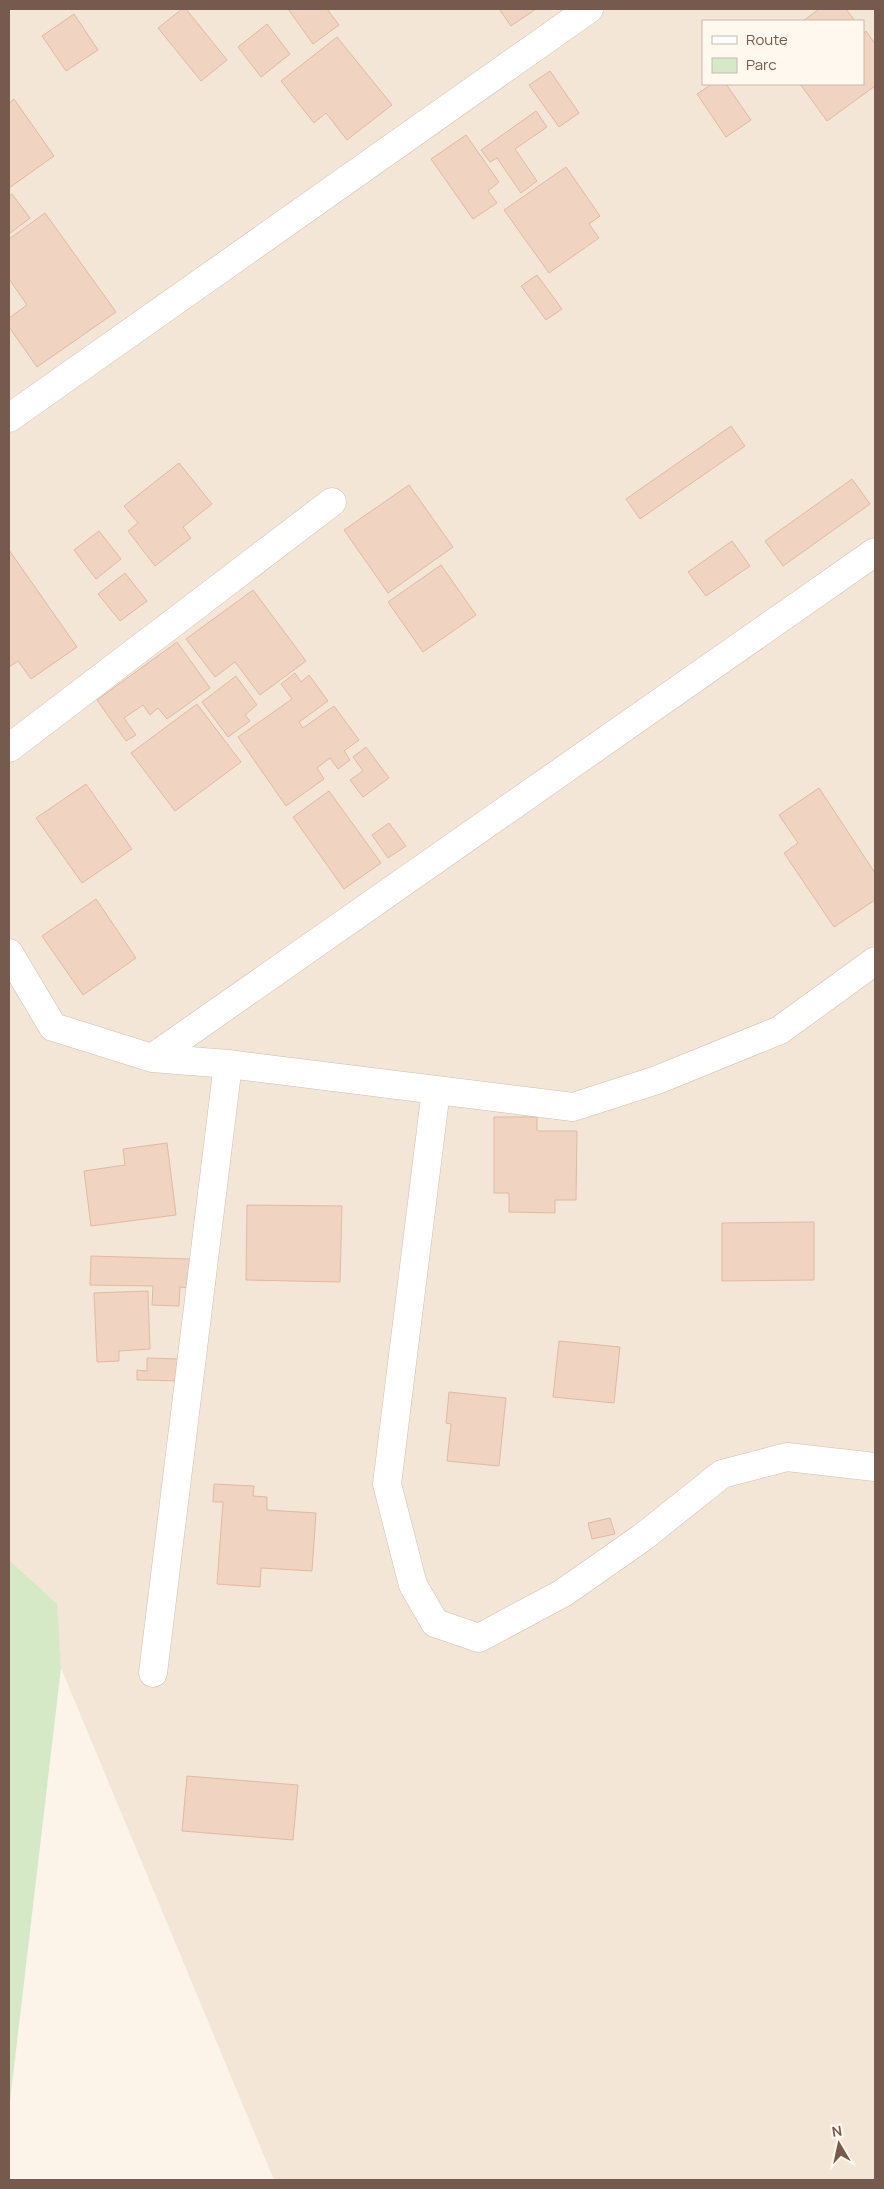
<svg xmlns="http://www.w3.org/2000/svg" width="884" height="2189" font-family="Manrope,sans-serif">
<rect width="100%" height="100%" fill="#fcf4e9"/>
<!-- residential -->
<path fill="#f3e6d7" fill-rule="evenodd" d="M9,9H875V2180H274L61,1668L56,1604L9,1560ZM703,21H863V84H703Z"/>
<!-- green -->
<path fill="#d6e9c7" d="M9,1560L57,1604L61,1668L9,2110Z"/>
<!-- building -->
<path fill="#f0d3c1" stroke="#e2b9a2" d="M182,9H186L227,60L201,81L158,28Z
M288,9H327L339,25L313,44Z
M499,9H536L511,26Z
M819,9H846L855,21H803Z
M74,14L98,50L66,71L42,36Z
M267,24L290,54L261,77L238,47Z
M866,31L875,44V86L827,121L800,84H863V34Z
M337,37L392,105L347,140L326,113L314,123L281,81Z
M550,71L579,113L559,127L529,85Z
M712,84H726L751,120L726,137L697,94Z
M14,99L54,156L9,188V103Z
M536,111L547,127L515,149L537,181L521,193L497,158L490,162L481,150Z
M466,135L499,182L488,191L497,203L473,219L431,159Z
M566,167L600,216L589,224L599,238L549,273L504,210Z
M12,194L30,218L9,234V196Z
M45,213L116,312L37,367L9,327V318L27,305L9,279V239Z
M537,275L562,309L546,320L521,286Z
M731,426L745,446L640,519L626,499Z
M179,463L212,504L183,527L191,538L155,566L128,531L138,523L124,506Z
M852,479L870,504L783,566L765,541Z
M409,485L453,547L388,593L344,530Z
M99,531L121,559L96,579L74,550Z
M732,541L750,566L706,596L688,572Z
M9,550L77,647L31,679L18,661L9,667Z
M441,565L476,615L423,652L388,602Z
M125,573L147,601L120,621L98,594Z
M253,590L306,661L260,695L235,662L215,677L186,639Z
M177,642L210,688L167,719L158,708L150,715L143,705L124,718L136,735L126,741L97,700Z
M295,673L301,682L309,675L328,701L299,722L303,728L334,706L359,740L344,751L350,760L338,769L330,758L317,768L324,779L286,806L238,737L292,699L281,684Z
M236,676L257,705L245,715L250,721L228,737L202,702Z
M197,704L241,762L175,811L131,753Z
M366,747L389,778L363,797L350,780L363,771L353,757Z
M86,784L132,849L82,883L36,818Z
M819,788L875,873V900L834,927L784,853L798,843L779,815Z
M329,791L381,863L344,889L293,817Z
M389,823L406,846L388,858L372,835Z
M96,899L136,958L83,995L42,936Z
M494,1117H537V1131H577L576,1200H555V1213L509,1212V1193H494Z
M167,1143L176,1215L91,1226L84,1171L125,1165L123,1149Z
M247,1205L342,1206L340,1282L246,1280Z
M814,1222V1280L722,1281V1223Z
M91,1256L190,1259V1288L180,1287L179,1306L152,1305L153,1286L90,1285Z
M148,1291L150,1349L119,1351V1361L97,1362L94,1293Z
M559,1341L620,1347L614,1403L553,1397Z
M147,1358L181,1359V1381L137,1380V1370L147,1371Z
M449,1392L506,1398L499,1466L447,1461L451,1424L446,1423Z
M214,1484L254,1486L253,1496L267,1497V1510L316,1513L312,1571L261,1568L260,1587L217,1584L223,1502H213Z
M610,1518L615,1534L592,1539L588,1523Z
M187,1776L298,1785L293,1840L182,1831Z"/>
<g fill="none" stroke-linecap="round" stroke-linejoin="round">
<defs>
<path id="minor" d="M9,418L589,9
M9,748L332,502
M9,953L53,1027L152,1058L228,1064L573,1107L657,1080L780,1030L875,961
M152,1058L875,552
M436,1090L387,1484L413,1585L435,1623L479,1638L563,1593L643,1537L722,1474L787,1457L875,1467
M153,1673L228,1064"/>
</defs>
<!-- minor casing -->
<use href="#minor" stroke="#d0beb1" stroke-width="29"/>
<!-- minor -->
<use href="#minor" stroke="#fff" stroke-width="28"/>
</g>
<!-- border -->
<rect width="884" height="2189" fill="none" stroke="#765a4d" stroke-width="20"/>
<!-- legend -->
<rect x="702" y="20" width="162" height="65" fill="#fef8ef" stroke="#c8b9ae"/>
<rect x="712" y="36" width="25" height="8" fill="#ffffff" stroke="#c8b9ae"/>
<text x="746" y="45" font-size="15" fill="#765a4d">Route</text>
<rect x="712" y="58" width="25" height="15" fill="#d6e9c7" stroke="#c8b9ae"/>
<text x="746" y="70" font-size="15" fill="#765a4d">Parc</text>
<!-- north arrow -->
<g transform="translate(839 2144) rotate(351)" stroke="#fef8ef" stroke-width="4" paint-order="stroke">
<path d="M0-4L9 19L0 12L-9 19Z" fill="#765a4d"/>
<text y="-8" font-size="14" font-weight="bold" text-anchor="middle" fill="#765a4d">N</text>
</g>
</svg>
